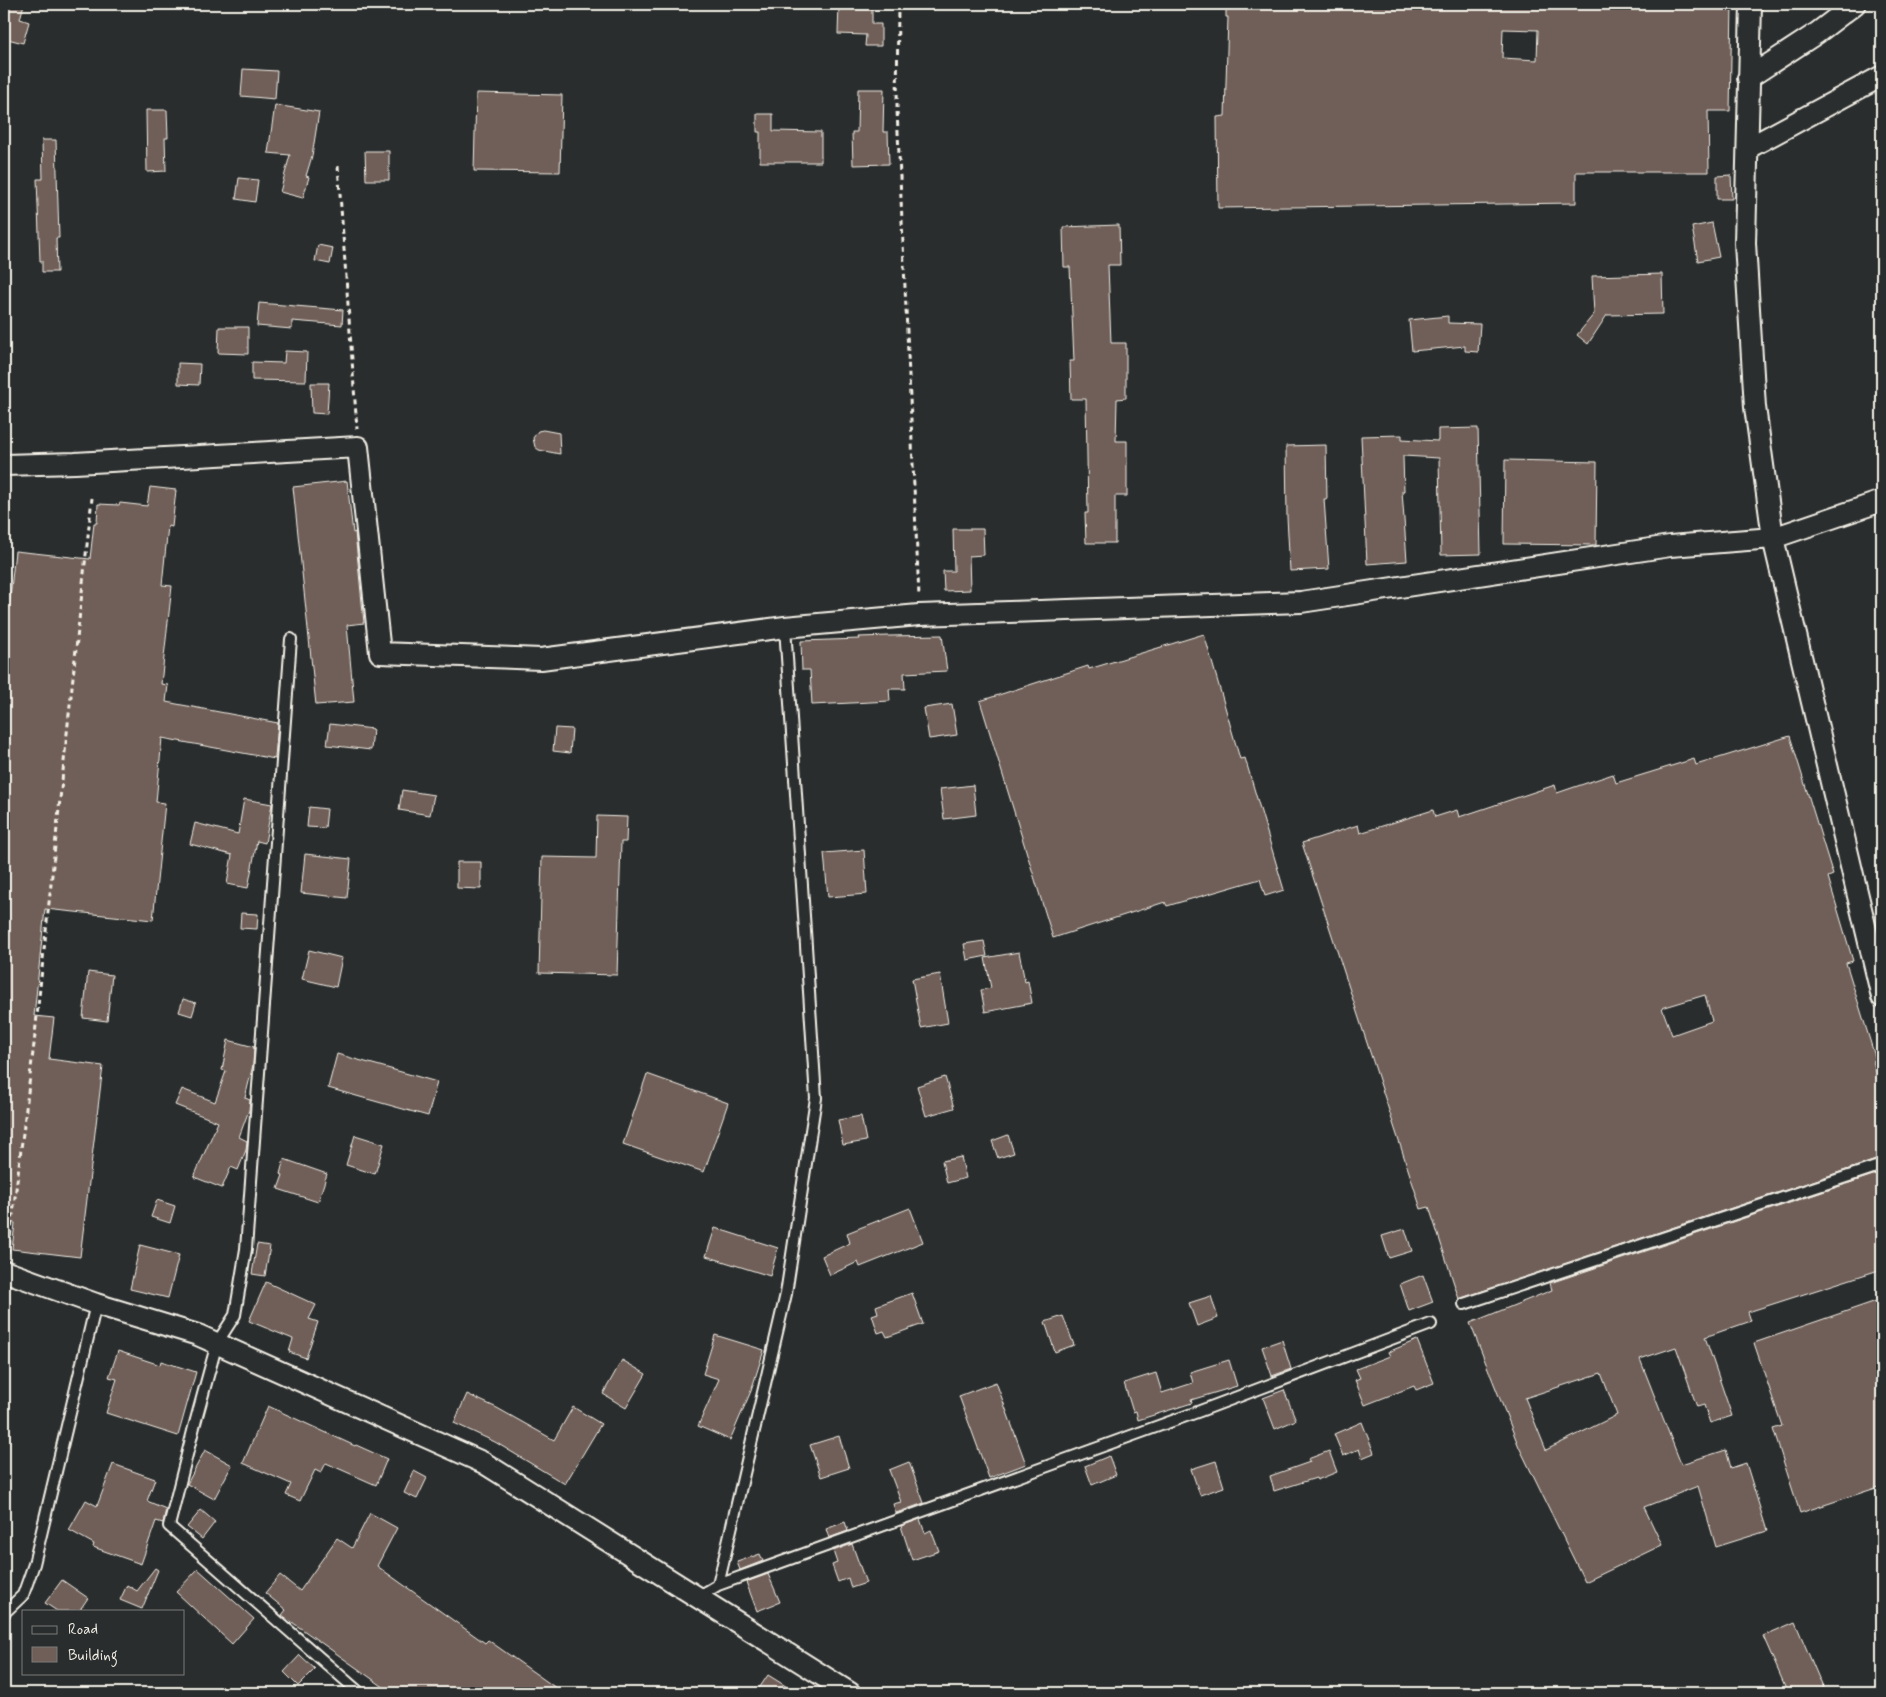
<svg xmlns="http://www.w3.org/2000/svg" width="1886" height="1697" font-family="Mynerve,sans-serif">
<rect width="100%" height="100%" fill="#2a2d2e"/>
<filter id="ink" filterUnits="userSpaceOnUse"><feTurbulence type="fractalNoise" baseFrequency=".02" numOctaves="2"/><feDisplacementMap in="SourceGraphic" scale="10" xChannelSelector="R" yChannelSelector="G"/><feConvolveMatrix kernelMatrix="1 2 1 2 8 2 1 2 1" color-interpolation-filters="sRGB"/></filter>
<g filter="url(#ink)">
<!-- building -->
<path fill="#705f58" stroke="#f4f1e8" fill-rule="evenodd" d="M4,4H24L20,19L29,22L23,43L4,38Z
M839,4H872V24H881V46H865L866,35L838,34Z
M1226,4H1732L1730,111H1708L1709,172H1576V203L1218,208L1217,117L1225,116L1228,17H1226ZM1503,29L1538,30L1537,60L1502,58Z
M243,69L277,71L275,99L241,96Z
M858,89H884L883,132H888L889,164L853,165L852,132H857Z
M476,93L562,95L560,172L474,171Z
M275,105L319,112L312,156L306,176L309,177L303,198L280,192L290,155L268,153Z
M146,110H167L168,138H165L166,171L147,172Z
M757,114H773V131L821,132V162H760V132H757Z
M42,140H56L59,238H56L57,272H42V261H40L37,179H43Z
M365,151H389V180H366Z
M1731,175L1732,199H1717V176Z
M239,178L258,180L255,202L236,199Z
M1712,223L1719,257L1698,261L1692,227Z
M1119,225L1120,265H1108L1111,343H1126V398L1117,399L1116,441H1127V496H1115V543H1086L1085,513H1088L1086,399H1071L1070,361H1074L1070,267H1064L1063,227Z
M318,245L333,248L330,264L315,261Z
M1662,274L1663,314L1607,315L1588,344L1577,335L1594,314L1592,276Z
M259,303L343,310L342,325L292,321V329L257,326Z
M1448,316V323L1480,324L1478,352L1465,351V346L1412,351L1409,320Z
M219,327H248V354L218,353Z
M285,351L307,352L306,381L252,380V362L284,363Z
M178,363L200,364L199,385L178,384Z
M311,383H329L327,414L312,413Z
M1478,428L1481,554L1441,555L1439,458L1403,456L1404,491H1402L1407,561L1367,564L1361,436L1402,435V439L1438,441V429Z
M543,430L559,433L560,454L539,450L535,447L533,438L538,431Z
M1326,445L1327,499H1324L1329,569L1290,571L1287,517L1286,446Z
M1505,460L1597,462L1596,545L1504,544Z
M347,481L353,533L355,532L364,623L347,625L354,702L316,705L293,487Z
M150,487L176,490L172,527L168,526L162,585L172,586L161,684L168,685L166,702L278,723L275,757V759L162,738L156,802L165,803L153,920L45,909L34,1016L54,1018L49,1059L103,1066L80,1257L12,1249L15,1223L4,1221V655L15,551L90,559L94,523H97L98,504L119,505L120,503L147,506Z
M953,529H983L984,555L969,556L970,590L944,591L943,571H954Z
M1204,634L1240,759L1245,758L1284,890L1265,896L1260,879L1167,906L1165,902L1053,938L980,701L1088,666L1089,669Z
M942,635L947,671L904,673L905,689H889L890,701L812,705L810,670H802L801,641L860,639L859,637L889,636Z
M952,704L957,735L929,739L924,708Z
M330,724L373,729L371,750L327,745Z
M555,728L572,729L570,753L553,751Z
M1790,736L1833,875L1828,877L1853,961L1846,963L1876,1060L1873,1061L1882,1093V1158L1459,1299L1429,1207L1421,1209L1302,843L1358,825L1360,833L1433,810L1435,817L1457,810L1459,817L1555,785L1557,793L1613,774L1616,783L1694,759L1696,765ZM1705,995L1712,1021L1672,1035L1662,1008Z
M973,785L976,815L944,819L940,789Z
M402,790L434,795L430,815L399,810Z
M244,799L272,804L265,843L257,841L248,888L227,884L232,855L190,844L195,823L238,834Z
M309,807L327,809L325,828L307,827Z
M597,816L627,817L626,842H621L617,975L539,973L542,857L596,858Z
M864,850L867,894L828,897L824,853Z
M305,854L351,859L347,898L301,893Z
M457,862H481V889L457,888Z
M241,913L258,914L257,929L240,928Z
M984,941L987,956L967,960L964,944Z
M309,950L342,958L336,987L302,979Z
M1019,952L1025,982L1028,981L1032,1003L985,1012L981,990L991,988L985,958Z
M88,972L112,975L107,1021L83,1018Z
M940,974L948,1023L921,1028L912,979Z
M183,999L196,1003L192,1016L179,1012Z
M228,1040L254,1047L253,1065L245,1098L250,1100L249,1110L239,1137L247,1141L246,1150L238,1170L231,1167L222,1188L194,1177L218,1122L175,1105L182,1089L215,1102L226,1071L222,1070Z
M337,1054L437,1082L428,1116L328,1088Z
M647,1074L728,1103L704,1172L623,1144Z
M945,1077L954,1108L926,1116L917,1086Z
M861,1116L866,1141L843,1145L838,1120Z
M355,1135L384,1144L375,1174L346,1165Z
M1008,1135L1014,1153L998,1158L992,1141Z
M961,1157L966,1178L947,1183L942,1161Z
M284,1159L327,1174L318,1202L278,1189L283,1175L280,1174Z
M1882,1172V1269L1748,1312L1751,1321L1705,1337L1732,1416L1710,1423L1704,1405L1697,1407L1676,1347L1640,1359L1681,1464L1726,1450L1731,1468L1746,1463L1767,1531L1716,1547L1698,1486L1644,1507L1662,1545L1585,1582L1519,1447L1470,1323L1552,1290L1550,1283ZM1601,1373L1617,1415L1546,1450L1525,1398Z
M157,1200L175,1206L170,1223L151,1217Z
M910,1208L923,1242L860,1267L858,1262L830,1275L822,1256L850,1243L847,1233Z
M715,1228L778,1248L770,1276L706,1256Z
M1405,1229L1412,1251L1389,1258L1382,1236Z
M257,1244L270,1246L265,1276L252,1274Z
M140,1245L179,1255L168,1298L130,1289Z
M1423,1275L1433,1302L1409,1311L1400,1284Z
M266,1282L316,1305L309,1319L318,1322L306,1358L289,1352L293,1339L249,1321Z
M912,1293L923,1324L887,1337L884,1331L878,1333L872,1315L878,1313L876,1306Z
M1211,1296L1218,1318L1197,1326L1189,1303Z
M1882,1299V1486L1800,1513L1773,1429L1782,1426L1754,1343Z
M1063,1316L1074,1345L1055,1352L1045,1322Z
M715,1335L764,1350L751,1391L730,1440L698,1426L719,1379L703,1374Z
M1282,1340L1291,1369L1272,1376L1262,1347Z
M1417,1340L1434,1383L1416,1390L1414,1386L1365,1405L1355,1380L1360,1378L1356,1369L1390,1356L1388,1352Z
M118,1351L160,1365L161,1361L196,1372L178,1436L106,1413L117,1379L109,1377Z
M622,1360L646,1374L626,1408L603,1394Z
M1229,1360L1237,1386L1191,1400L1192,1403L1138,1420L1136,1411L1133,1412L1124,1383L1156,1373L1162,1393L1193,1383L1190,1372Z
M996,1382L1026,1464L989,1478L959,1396Z
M1284,1390L1296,1420L1275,1429L1263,1398Z
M467,1394L497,1408L554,1440L573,1407L601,1424L565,1484L495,1442L454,1423Z
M268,1406L355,1446L356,1445L387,1459L376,1485L326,1463L321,1473L315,1470L300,1501L286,1495L291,1484L243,1463Z
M1362,1422L1374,1453L1362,1458L1359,1449L1343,1456L1334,1434Z
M839,1436L849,1468L821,1477L810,1445Z
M205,1450L232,1465L214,1499L187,1484Z
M1329,1451L1337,1472L1317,1480L1316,1478L1274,1491L1270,1476L1310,1462L1308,1459Z
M1109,1456L1116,1475L1092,1485L1085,1466Z
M1216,1461L1224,1487L1200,1495L1191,1469Z
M909,1462L924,1503L896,1513L893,1504L901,1502L889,1470Z
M113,1464L155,1479L147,1501L166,1509L163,1523L156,1521L141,1564L93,1547L94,1544L69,1530L86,1500L97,1506Z
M414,1471L427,1478L417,1499L404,1493Z
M201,1510L215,1522L202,1539L187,1527Z
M370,1513L397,1528L377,1566L485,1643L488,1640L563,1693H392L282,1615L286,1610L265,1593L280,1575L300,1591L337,1538L352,1548Z
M920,1519L925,1533L931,1530L939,1551L912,1560L901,1526Z
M845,1522L848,1531L829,1538L826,1529Z
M852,1544L866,1583L851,1588L848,1578L838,1582L832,1565L837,1563L833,1551Z
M760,1554L763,1561L740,1570L737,1562Z
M155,1568L158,1570L142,1609L120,1600L127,1585L137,1591Z
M198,1569L254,1619L232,1644L176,1592Z
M768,1574L780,1602L757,1611L746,1582Z
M62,1580L88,1598L79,1611H57L45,1603Z
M1795,1622L1824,1690L1817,1693H1788L1763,1636Z
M300,1655L315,1669L298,1686L284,1672Z
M768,1675L797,1693H756Z"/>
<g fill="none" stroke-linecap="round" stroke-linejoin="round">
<defs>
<path id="service" d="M291,639L246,1249L235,1315L217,1343L194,1427L169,1526L360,1693
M1464,1304L1882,1165
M718,1585L786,1294L816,1098L785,627
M698,1597L718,1585L1200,1411L1431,1324
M4,1613L23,1595L34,1564L96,1304"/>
<path id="minor" d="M1751,4L1745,243L1755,407L1773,538L1882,997
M1748,78L1817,33L1855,4
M1748,148L1882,76
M4,465L75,463L358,447L380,653L541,659L785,627L919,615L1301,602L1670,546L1773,538L1882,501
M4,1271L96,1304L198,1335L484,1463L850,1693"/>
</defs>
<!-- service casing -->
<use href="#service" stroke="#f4f1e8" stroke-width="14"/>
<!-- minor casing -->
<use href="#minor" stroke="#f4f1e8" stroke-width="24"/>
<!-- path -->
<path stroke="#f4f1e8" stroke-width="3" stroke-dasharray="5 4" stroke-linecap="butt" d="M898,4L897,110L919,597
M338,166L357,429
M8,1254L34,1044L92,498"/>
<!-- service -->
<use href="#service" stroke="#2a2d2e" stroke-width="10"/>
<!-- minor -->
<use href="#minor" stroke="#2a2d2e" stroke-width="20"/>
</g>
</g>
<!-- margin -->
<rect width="1886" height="1697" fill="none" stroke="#2a2d2e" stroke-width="20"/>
<rect x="10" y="10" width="1866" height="1677" fill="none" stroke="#f4f1e8" stroke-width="2" filter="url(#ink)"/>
<!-- legend -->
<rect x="22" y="1610" width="162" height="65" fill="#2a2d2e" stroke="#7b7b78"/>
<rect x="32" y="1626" width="25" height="8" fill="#2a2d2e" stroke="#7b7b78"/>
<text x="68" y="1634" font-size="15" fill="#f4f1e8">Road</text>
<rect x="32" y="1647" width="25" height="15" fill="#705f58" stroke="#7b7b78"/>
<text x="68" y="1660" font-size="15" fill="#f4f1e8">Building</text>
</svg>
